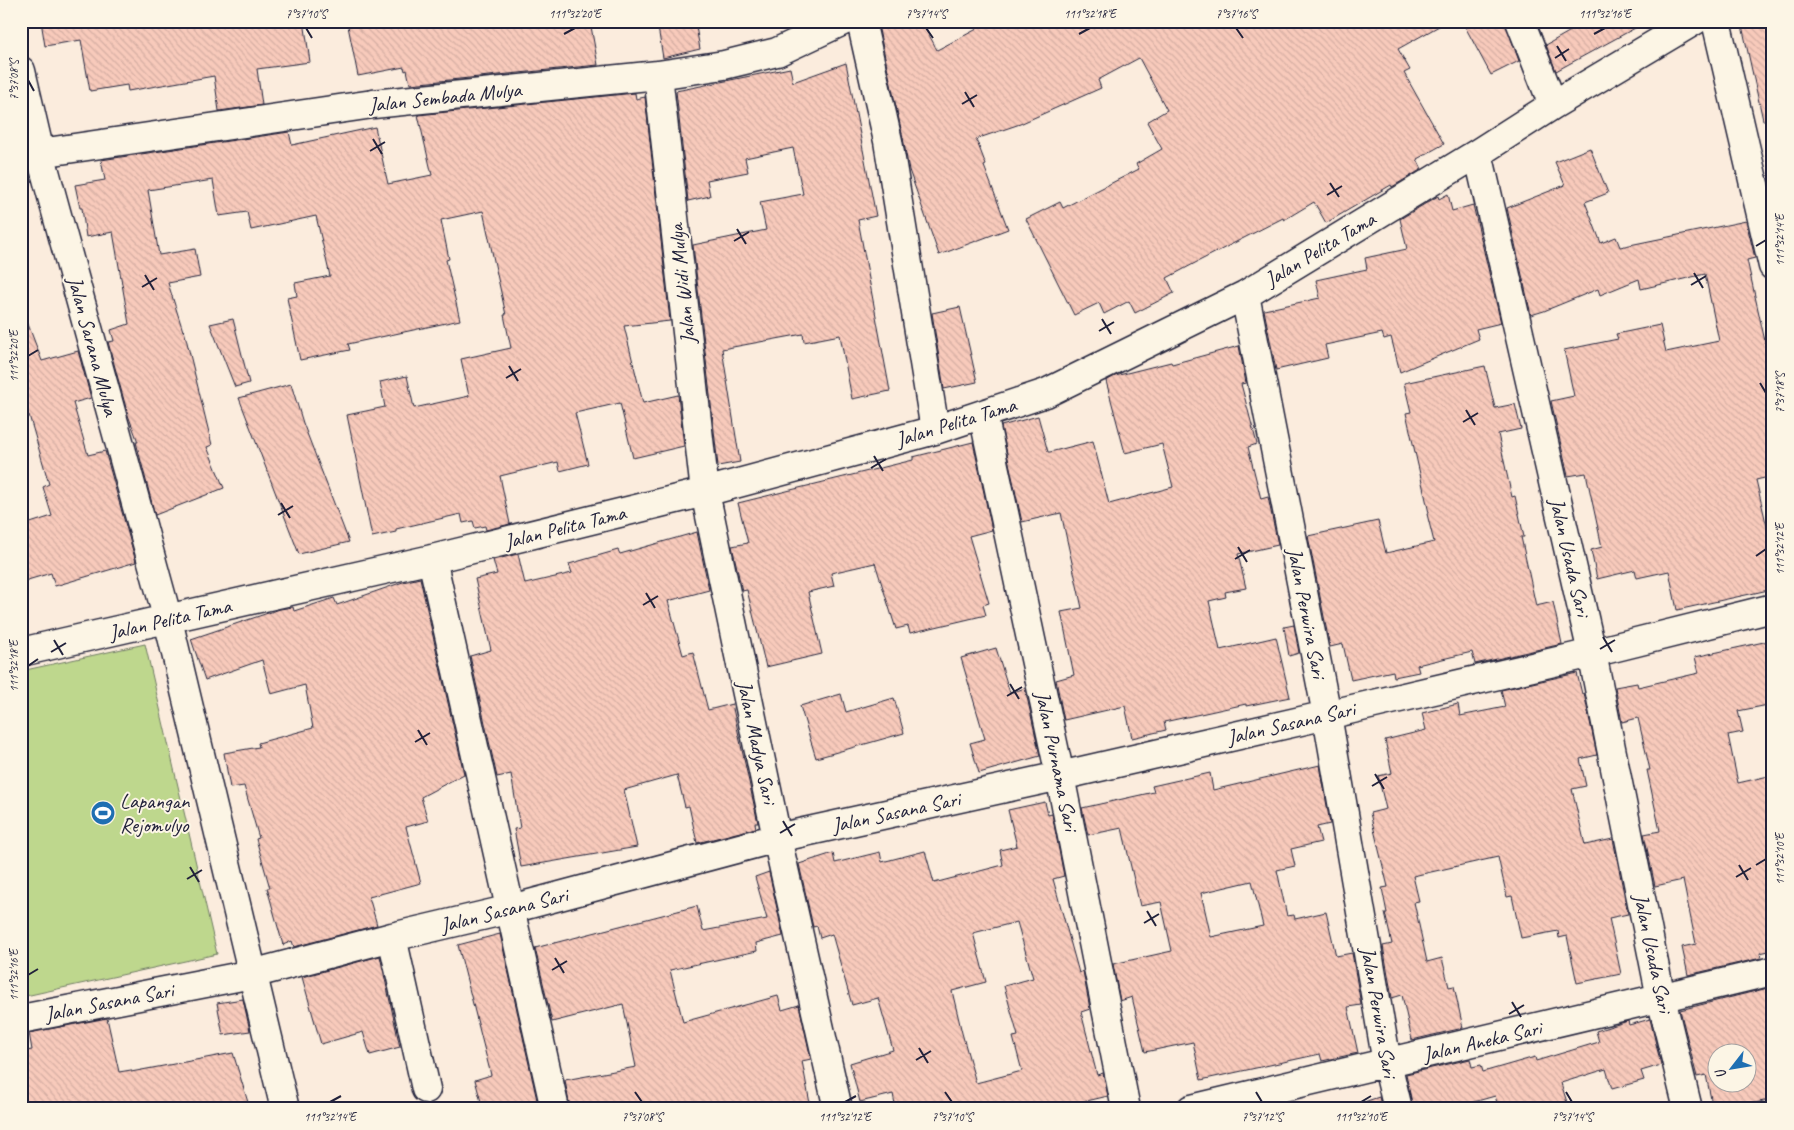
<svg xmlns="http://www.w3.org/2000/svg" width="1794" height="1130" font-family="Caveat,sans-serif">
<defs>
<pattern id="building-back-hatch" width="6" height="6" patternUnits="userSpaceOnUse" patternTransform="scale(1.25)"><rect width="6" height="6" fill="#f8cabb"/><path d="M-1 5l2 2M0 0l6 6M5-1l2 2" fill="none" stroke="#d4ada2"/></pattern>
</defs>
<rect width="100%" height="100%" fill="#fbecdd"/>
<filter id="ink" filterUnits="userSpaceOnUse"><feTurbulence type="fractalNoise" baseFrequency=".02" numOctaves="2"/><feDisplacementMap in="SourceGraphic" scale="10" xChannelSelector="R" yChannelSelector="G"/><feConvolveMatrix kernelMatrix="1 2 1 2 8 2 1 2 1" color-interpolation-filters="sRGB"/></filter>
<g filter="url(#ink)">
<!-- garden -->
<path fill="#bed78d" stroke="#707c64" d="M145,644L217,954L21,997V671Z"/>
<!-- building -->
<path fill="url(#building-back-hatch)" stroke="#22223b" fill-rule="evenodd" d="M41,21H304L310,62L257,69L262,105L219,111L214,76L128,91L127,85L90,91L81,40L45,46Z
M347,21H590L598,65L410,84L407,70L405,71L404,67L358,76Z
M657,21H695L700,49L663,58Z
M877,21H922L937,50L977,29L974,21H1448L1398,49L1410,70L1404,73L1444,144L1417,159L1422,169L1392,187L1391,185L1326,223L1314,202L1284,220L1283,218L1197,262L1167,278L1174,293L1135,313L1129,301L1104,314L1099,303L1074,315L1026,219L1060,202L1063,208L1139,169L1136,164L1162,149L1147,122L1167,110L1139,58L1098,80L1101,88L1020,124L976,139L986,165L984,166L1008,229L939,255L909,170L903,138Z
M1462,21H1505L1519,61L1491,75Z
M1588,21H1648L1556,71L1546,45Z
M1741,21H1773V119L1763,120Z
M846,63L876,216L858,220L890,391L852,399L840,335L804,342L803,334L722,349L740,462L718,466L693,245L766,230L760,202L803,194L793,148L745,158L748,172L707,180L710,196L688,201L676,91L790,68L793,82Z
M635,93L636,99L645,97L670,321L624,326L643,403L678,395L684,446L633,458L620,403L575,413L588,464L560,471L558,462L500,476L510,524L486,530L485,526L475,528L473,521L463,523L461,514L396,529V532L372,537L347,415L385,407L380,382L407,376L414,408L469,396L461,359L511,348L504,315H506L483,211L441,220L449,259L446,260L460,320L348,344L350,350L300,360L287,298L297,296L295,283L330,276L316,216L251,230L247,212L219,216L213,180L148,190L159,255L195,249L200,277L168,283L183,331L184,330L212,445L207,447L224,488L155,515L136,442H138L128,415L108,342L114,341L111,330L129,324L113,232L86,237L82,208H80L75,185L105,180L101,160L289,132L292,145L375,127L388,184L432,175L418,115Z
M1590,148L1608,193L1585,202L1601,243L1616,237L1620,247L1746,221L1755,258L1747,260L1770,364H1773V476L1756,480L1770,540H1773V589L1677,610L1669,571L1637,578L1635,570L1597,579L1591,550L1602,547L1586,473L1568,476L1551,401L1574,396L1564,350L1618,339L1616,334L1660,325L1666,352L1719,341L1705,274L1641,289L1639,279L1600,295L1598,289L1544,311L1531,315L1507,208L1565,185L1555,162Z
M1448,194L1452,211L1473,205L1501,323L1476,329L1479,339L1400,372L1391,337L1384,339L1382,333L1325,345L1328,358L1276,370L1264,310L1320,298L1316,280L1367,269L1365,258L1407,249L1400,219L1438,196L1439,199Z
M960,307L977,382L944,389L932,313Z
M23,311L42,361L78,351L91,398L73,403L88,455L105,451L136,562L55,586L51,573L21,582V526L52,516L43,487L49,484L29,415L21,418V312Z
M233,319L249,383L235,387L210,324Z
M1239,346L1246,383L1241,384L1257,444L1248,447L1261,499L1268,497L1278,545L1238,554L1246,588L1225,592L1226,597L1209,601L1220,650L1276,637L1290,697L1246,706V704L1164,722L1166,730L1132,738L1125,706L1064,720L1056,680L1074,675L1061,612L1082,608L1061,513L1022,522L1001,426L1038,416L1048,452H1050L1093,441L1109,504L1173,487L1162,444L1125,453L1106,381L1115,376L1171,362L1172,364Z
M1485,366L1495,408L1515,404L1521,429L1498,434L1512,497L1515,496L1524,537H1521L1536,606L1553,602L1562,644L1475,664L1472,652L1417,665L1419,672L1394,677L1393,671L1351,680L1343,644L1330,647L1308,536L1378,521L1386,553L1434,542L1427,514L1429,513L1406,413L1411,412L1404,383Z
M291,384L303,423L349,542L299,554L239,398Z
M973,442L992,530L969,536L989,603L983,605L986,615L910,633L908,626L896,629L875,563L831,573L834,586L808,592L822,654L766,667L747,590L742,591L732,546L748,543L738,503L913,460V457Z
M697,532L709,590L668,601L683,655L693,652L708,710L732,704L758,823H755L756,828L697,843L689,806L685,807L677,775L624,790L637,847L521,867L514,829L520,828L511,774L497,777L470,656L491,650L475,579L497,574L493,560L518,554L525,584L572,573L569,564L618,550L620,554Z
M420,578L464,774L421,797L428,821L406,827L421,883L369,897L377,925L294,947L292,941L283,945L267,888H270L256,839L259,838L244,786L230,788L224,753L259,747L258,743L313,728L305,685L271,694L262,660L205,680L191,639L280,609L293,607L294,611L334,598L337,605L403,582Z
M1294,625L1299,653L1289,656L1284,627Z
M1773,640V663L1766,664L1773,693V704L1738,711L1743,732L1728,735L1738,783L1773,775V901L1766,902L1773,932V950L1760,953L1761,958L1688,975L1682,947L1696,944L1683,880L1655,886L1644,834L1660,831L1647,770H1650L1638,718L1622,722L1615,687L1637,683L1638,687L1699,673L1695,657Z
M996,648L1010,693L1025,688L1040,756L979,773L970,743L985,739L961,658Z
M1577,673L1582,694L1584,693L1597,755L1580,759L1586,786L1572,789L1585,845L1613,839L1628,914L1609,918L1621,974L1577,983L1567,936L1559,938L1558,931L1521,938L1512,896L1507,897L1498,857L1413,876L1419,901L1414,902L1427,962L1442,958L1449,987L1454,986L1463,1028L1412,1040L1402,995L1392,998L1383,946L1392,944L1385,913H1387L1382,888L1388,887L1370,813L1386,809L1378,776L1392,773L1385,740L1426,730L1422,713L1458,704L1460,716L1505,707L1501,690Z
M841,694L846,712L894,698L904,733L816,758L800,706Z
M1320,765L1330,824L1317,827L1321,842L1291,849L1295,866L1277,870L1287,916L1294,915L1295,919L1326,912L1336,956L1352,953L1361,1005L1348,1007L1358,1053L1322,1061L1320,1054L1201,1080L1193,1042L1145,1052L1132,997L1120,1001L1113,964L1172,951L1161,902L1140,906L1122,828L1088,835L1082,808L1154,792L1152,786L1210,773L1213,790ZM1252,881L1263,926L1211,937L1201,893Z
M1045,802L1048,815L1052,814L1064,876L1053,879L1079,973L1083,971L1090,1009L1081,1012L1097,1075L1103,1073L1108,1096L1070,1105L1071,1109H896L893,1094L860,1102L850,1063L893,1050L878,998L852,1005L832,934L820,938L817,926L813,927L799,864L833,853L835,863L880,852L882,862L925,851L934,883L1003,865L1000,850L1017,846L1008,810ZM1017,922L1033,978L1004,986L1018,1036L1013,1037L1022,1071L976,1083L962,1033L952,991L986,982L973,933Z
M769,872L783,936L756,943L757,951L670,970L683,1022L778,996L782,1010L799,1005L811,1059L802,1061L811,1109H637L636,1103L608,1109H570L565,1080L636,1067L623,1004L552,1022L535,948L697,906L703,931L767,919L755,877Z
M500,934L539,1109H483L475,1080L491,1075L458,945Z
M380,956L400,1047L370,1055L363,1032L321,1044L302,977Z
M1768,988L1773,1010V1099L1727,1109H1713L1706,1075L1697,1077L1680,1010ZM1716,1052H1746V1082H1716Z
M243,999L250,1031L223,1035L217,1003Z
M107,1018L119,1072L131,1070V1072L233,1053L250,1109H21V1052L32,1050L29,1033Z
M1650,1019L1661,1065L1641,1071L1644,1080L1612,1089L1606,1069L1561,1083L1569,1109H1499L1495,1096L1449,1109H1413L1406,1074L1470,1059L1472,1067L1481,1065L1483,1072L1535,1057L1536,1061L1599,1042L1596,1031L1628,1021L1629,1025Z
M1379,1097L1382,1109H1362L1361,1103Z"/>
<g fill="none" stroke-linecap="round" stroke-linejoin="round">
<defs>
<path id="minor" d="M861,21L888,141L935,430
M1520,21L1553,105
M1716,21L1773,266
M21,71L40,153L168,620L285,1109
M658,75L705,492L777,838L838,1109
M1478,153L1592,653L1661,998L1688,1109
M21,157L40,153L373,104L658,75L724,65L777,52L843,21
M1245,295L1327,715L1387,1063L1398,1109
M983,414L1060,776L1126,1109
M432,559L555,1109
M21,652L432,559L705,492L935,430L1046,393L1245,295L1478,153L1553,105L1694,21
M392,937L426,1089
M21,1019L252,974L392,937L511,909L777,838L1060,776L1327,715L1592,653L1773,608
M1191,1109L1773,971"/>
</defs>
<!-- minor casing -->
<use href="#minor" stroke="#22223b" stroke-width="31"/>
<!-- minor -->
<use href="#minor" stroke="#fcf5e5" stroke-width="28"/>
</g>
</g>
<!-- ticks -->
<path fill="none" stroke="#22223b" stroke-width="2" d="M306,28L312,38M926,28L933,38M1236,28L1243,38M564,34L575,28M1079,34L1090,28M1594,34L1605,28M1557,46L1566,61M1555,58L1569,49M28,80L34,91M965,92L974,107M962,104L977,95M373,139L382,154M370,151L385,142M1330,183L1339,197M1327,195L1342,186M737,229L746,244M734,241L749,232M1756,246L1766,240M1694,273L1703,288M145,275L154,290M1691,285L1706,276M142,287L157,278M1102,319L1111,334M1099,331L1114,322M28,356L38,350M509,366L518,381M506,378L521,369M1760,383L1766,393M1466,410L1475,425M1463,422L1478,413M874,456L883,471M871,468L886,459M281,503L290,518M278,515L293,506M1238,547L1247,562M1756,556L1766,549M1235,559L1250,550M646,593L655,608M643,605L658,596M1603,637L1612,652M54,640L63,655M1600,649L1615,640M51,652L66,643M28,666L38,659M1010,684L1019,699M1007,696L1022,687M418,730L427,745M415,742L430,733M1375,774L1384,789M1372,786L1387,777M783,821L792,836M780,833L795,824M1739,865L1748,880M1756,865L1766,859M190,867L199,882M1736,877L1751,868M187,879L202,870M1147,911L1156,926M1144,923L1159,914M555,958L564,973M552,970L567,961M28,975L38,969M1512,1002L1521,1017M1509,1014L1524,1005M919,1048L928,1063M916,1060L931,1051M635,1092L642,1102M945,1092L952,1102M1256,1092L1262,1102M1566,1092L1572,1102M330,1102L341,1096M845,1102L856,1096M1361,1102L1371,1096"/>
<!-- icons -->
<defs>
<symbol id="stadium-disc" viewBox="-11 -11 22 22"><circle r="9.5" fill="#1f6fb2" stroke="#fcf5e5"/><path d="M0-5a6.5 5 0 1 0 0 10a6.5 5 0 1 0 0-10ZM-3.5-1.8h7v3.6h-7Z" fill="#fff"/></symbol>
</defs>
<g fill-rule="evenodd">
<use href="#stadium-disc" x="89" y="799" width="28" height="28"/>
</g>
<g text-anchor="middle" stroke-width="4" stroke-linejoin="round" paint-order="stroke">
<!-- street labels -->
<g font-size="21" fill="#22223b" stroke="#fcf5e5">
<text transform="translate(445 97) rotate(-6)" y="7">Jalan Sembada Mulya</text>
<text transform="translate(1320 249) rotate(-31)" y="7">Jalan Pelita Tama</text>
<text transform="translate(682 284) rotate(-96)" y="7">Jalan Widi Mulya</text>
<text transform="translate(93 346) rotate(75)" y="7">Jalan Sarana Mulya</text>
<text transform="translate(956 422) rotate(-17)" y="7">Jalan Pelita Tama</text>
<text transform="translate(565 527) rotate(-14)" y="7">Jalan Pelita Tama</text>
<text transform="translate(1570 557) rotate(77)" y="7">Jalan Usada Sari</text>
<text transform="translate(1307 613) rotate(79)" y="7">Jalan Perwira Sari</text>
<text transform="translate(170 619) rotate(-13)" y="7">Jalan Pelita Tama</text>
<text transform="translate(1291 723) rotate(-13)" y="7">Jalan Sasana Sari</text>
<text transform="translate(757 742) rotate(78)" y="7">Jalan Madya Sari</text>
<text transform="translate(1057 761) rotate(78)" y="7">Jalan Purnama Sari</text>
<text transform="translate(896 812) rotate(-12)" y="7">Jalan Sasana Sari</text>
<text transform="translate(504 910) rotate(-14)" y="7">Jalan Sasana Sari</text>
<text transform="translate(1653 953) rotate(78)" y="7">Jalan Usada Sari</text>
<text transform="translate(109 1002) rotate(-11)" y="7">Jalan Sasana Sari</text>
<text transform="translate(1379 1012) rotate(80)" y="7">Jalan Perwira Sari</text>
<text transform="translate(1482 1041) rotate(-13)" y="7">Jalan Aneka Sari</text>
</g>
<!-- poi labels -->
<g font-size="21" fill="#22223b" stroke="#fcf5e5" text-anchor="start">
<text x="120" y="808">Lapangan<tspan x="120" dy="24">Rejomulyo</tspan></text>
</g>
</g>
<!-- margin -->
<rect width="1794" height="1130" fill="none" stroke="#fcf5e5" stroke-width="55"/>
<!-- north arrow -->
<g transform="translate(1732 1068) rotate(239)"><circle r="24" fill="#fcf5e5" stroke="#a5a1a1"/>
<path d="M0-4L9 19L0 12L-9 19Z" fill="#1f6fb2"/>
<text y="-8" font-size="14" font-weight="bold" text-anchor="middle" fill="#22223b">U</text>
</g>
<rect x="28" y="28" width="1738" height="1074" fill="none" stroke="#22223b" stroke-width="2"/>
<g font-size="12" text-anchor="middle" fill="#22223b">
<text x="306" y="18">7°37'10"S</text>
<text x="575" y="18">111°32'20"E</text>
<text x="926" y="18">7°37'14"S</text>
<text x="1090" y="18">111°32'18"E</text>
<text x="1236" y="18">7°37'16"S</text>
<text x="1605" y="18">111°32'16"E</text>
<text transform="translate(14 80) rotate(-90)" y="4">7°37'08"S</text>
<text transform="translate(1780 240) rotate(-90)" y="4">111°32'14"E</text>
<text transform="translate(14 356) rotate(-90)" y="4">111°32'20"E</text>
<text transform="translate(1780 393) rotate(-90)" y="4">7°37'18"S</text>
<text transform="translate(1780 549) rotate(-90)" y="4">111°32'12"E</text>
<text transform="translate(14 666) rotate(-90)" y="4">111°32'18"E</text>
<text transform="translate(1780 859) rotate(-90)" y="4">111°32'10"E</text>
<text transform="translate(14 975) rotate(-90)" y="4">111°32'16"E</text>
<text x="330" y="1121">111°32'14"E</text>
<text x="642" y="1121">7°37'08"S</text>
<text x="845" y="1121">111°32'12"E</text>
<text x="952" y="1121">7°37'10"S</text>
<text x="1262" y="1121">7°37'12"S</text>
<text x="1361" y="1121">111°32'10"E</text>
<text x="1572" y="1121">7°37'14"S</text>
</g>
</svg>
